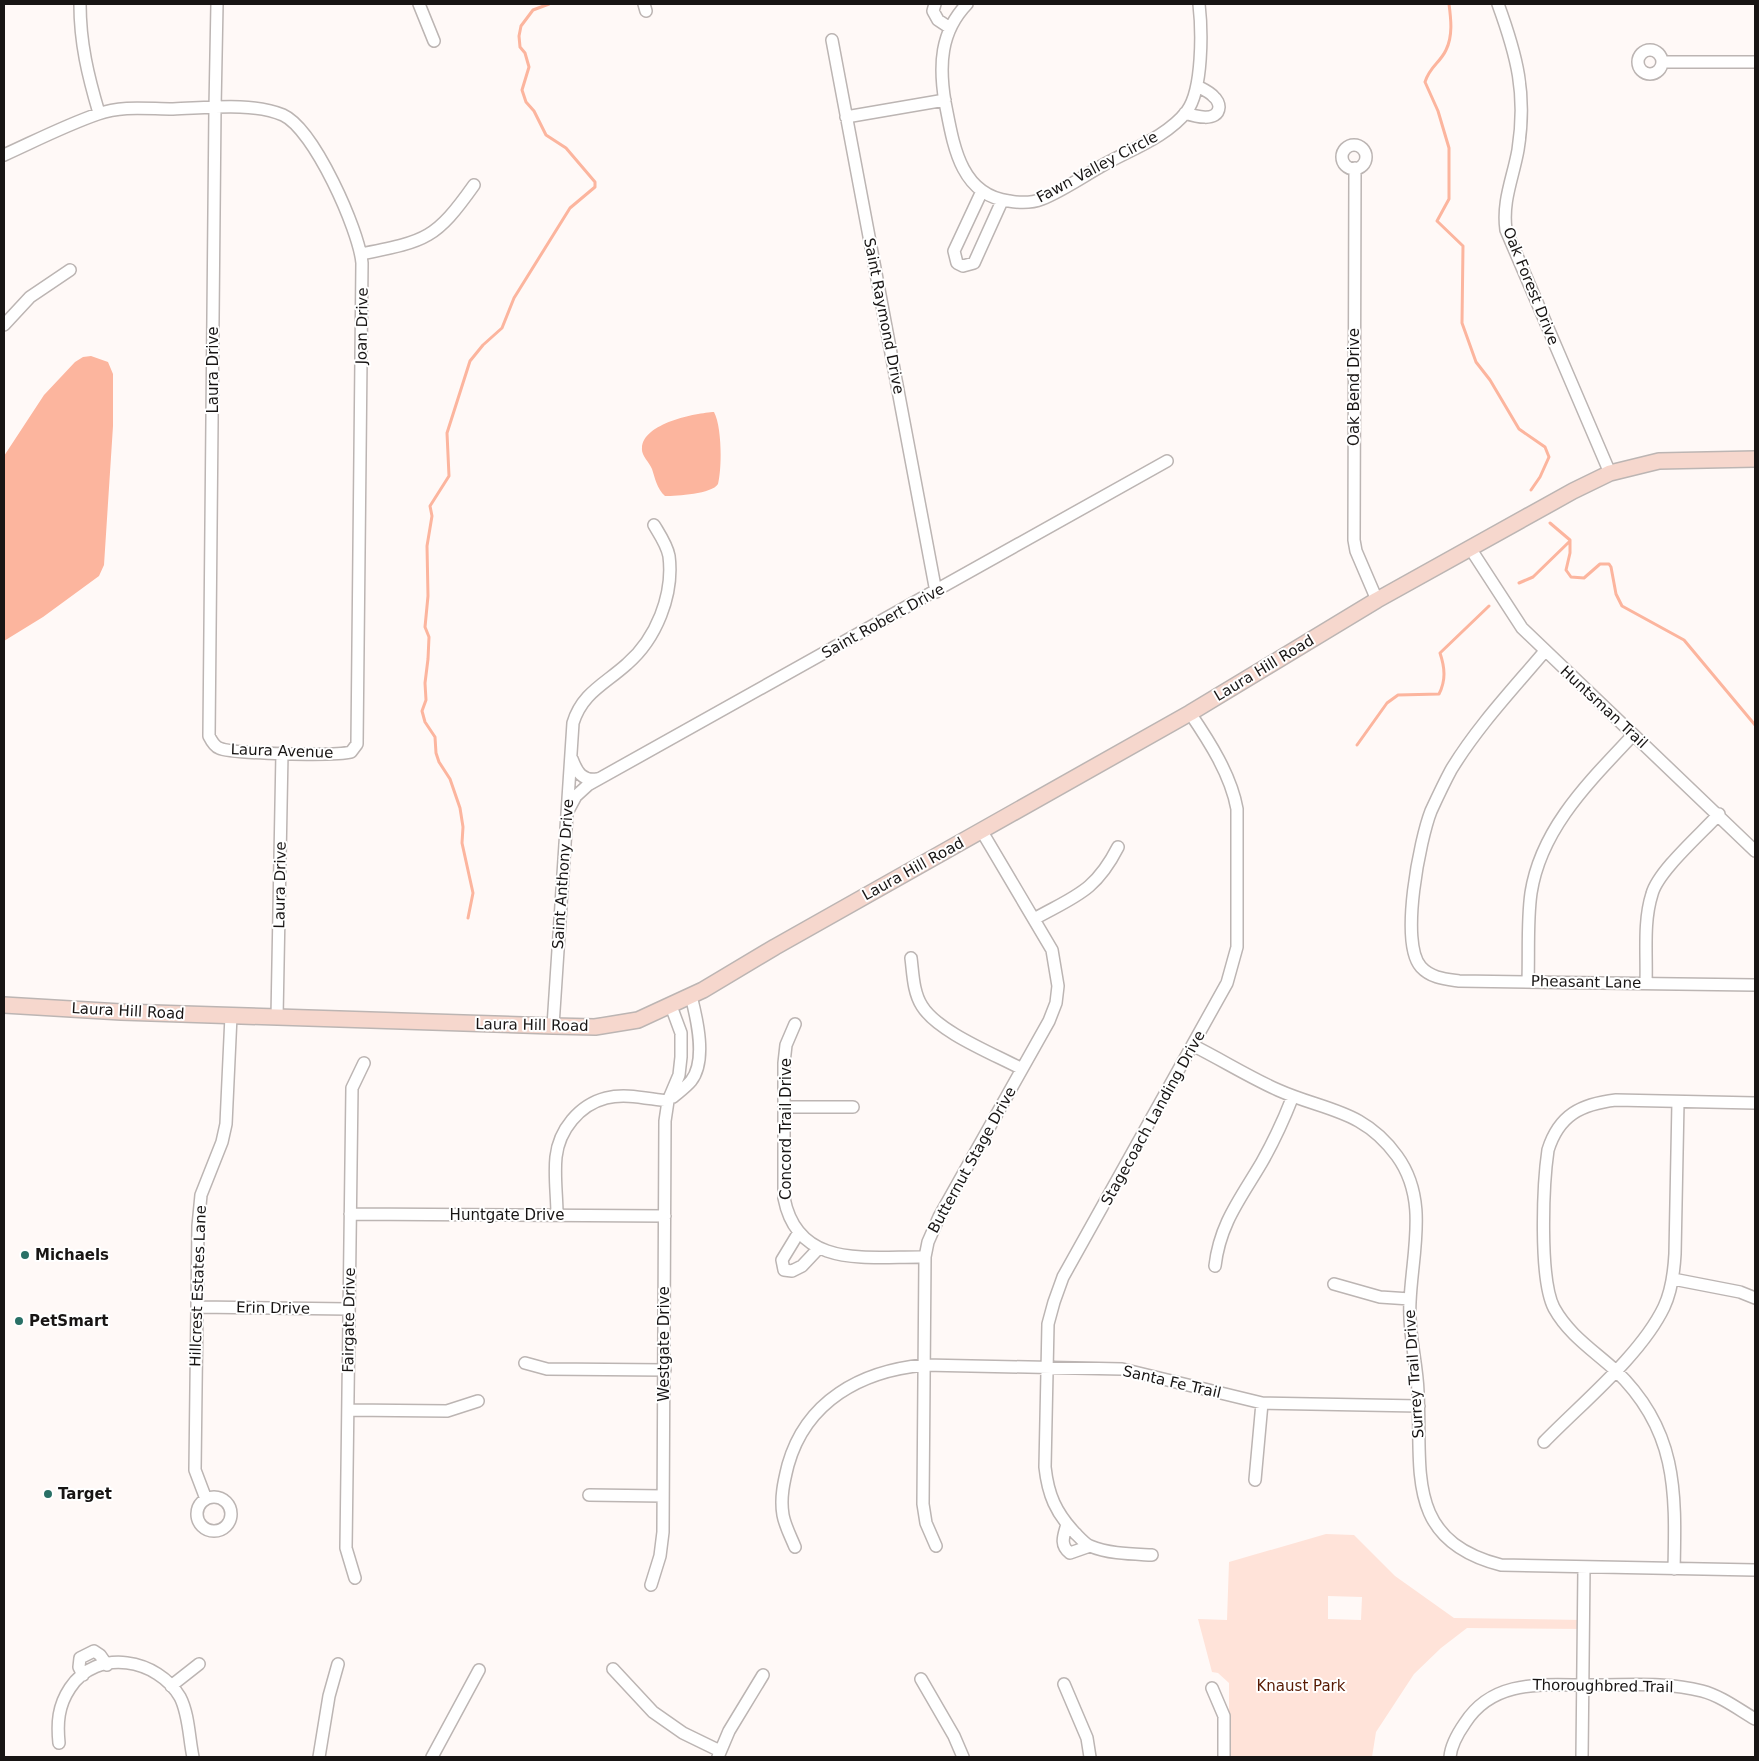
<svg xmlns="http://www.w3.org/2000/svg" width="1759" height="1761" font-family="'DejaVu Sans',sans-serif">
<rect width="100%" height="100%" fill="#fff9f7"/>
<!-- green -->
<path fill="#ffe3d9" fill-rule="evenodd" d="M1326,1534L1354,1535L1395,1576L1454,1618L1583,1620V1629L1467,1628L1441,1648L1414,1674L1376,1732L1372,1757H1229V1683L1218,1673L1212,1672L1198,1619L1227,1620L1229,1562ZM1328,1596L1362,1597L1361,1620L1328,1619Z"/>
<!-- water -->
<path fill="#fcb59e" d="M91,356L108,362L113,374V426L104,565L99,576L43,617L4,641V456L44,395L75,362L83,357Z
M714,412C722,427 722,468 718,484C712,494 677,496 665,496C657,489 655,478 652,469C649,462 641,455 642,448C643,423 696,413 714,412Z"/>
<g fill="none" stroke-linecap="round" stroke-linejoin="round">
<!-- stream -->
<path stroke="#fcb59e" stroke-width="3" d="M1449,4C1451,19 1453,36 1446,50C1440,63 1430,66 1425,82L1438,111L1449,148V199L1437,221L1463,246L1462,323L1476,362L1490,380L1519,429L1545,447L1549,457L1540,477L1531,490
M1550,523L1570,540V553L1566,570L1571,577L1584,578L1600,564H1609L1611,567L1616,594L1622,606L1684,640L1755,725
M1519,583L1533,577L1570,541
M1357,745L1387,703L1398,695L1439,694C1446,680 1445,668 1440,653L1489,606
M468,918L473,893L462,843L463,827L460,808L450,779L439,762L436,753L435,737L425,722L422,711L426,700L425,683L428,659L429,637L425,627L428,596L427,546L432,516L430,506L449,476L447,433L470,361L483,345L502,328L514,298L570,208L595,187V182L566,148L546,135L534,111L526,102L522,90L529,67L525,53L520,47L519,36L521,26L533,10L549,4"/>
<defs>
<path id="minor" d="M80,4C80,43 88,76 99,113
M419,4L434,41
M644,4L646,11
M935,4L933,11L938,20L950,28
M967,4C940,32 939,66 945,102C953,142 959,195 1009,201C1020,203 1032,203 1042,199C1064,190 1085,175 1105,164C1132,149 1168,136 1187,111C1203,89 1202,30 1199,4
M1498,4C1517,56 1527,94 1518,150C1513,178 1502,201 1506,230L1610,473
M832,40L936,592
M1638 62a12 12 0 1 1 24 0a12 12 0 1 1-24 0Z
M1662,62H1755
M1185,113C1194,116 1218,123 1219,107C1219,104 1217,99 1214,97C1210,92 1203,89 1197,86
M846,117L945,100
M1342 157a12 12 0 1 1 24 0a12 12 0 1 1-24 0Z
M4,155C35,141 66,125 98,114C123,105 148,109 173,109C206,108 253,102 283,115C314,129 359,230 362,263L357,744L351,752C336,756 231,754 219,748C214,746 211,740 209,736L215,108L217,4
M1355,168L1354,540L1356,551L1377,600
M982,191L954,251L957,263L963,266L974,263L1002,201
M361,254C426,241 435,240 474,185
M4,325L30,297L70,270
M1470,548L1522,628L1755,851
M1545,651C1512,690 1477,727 1451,770C1444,783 1437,798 1431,811C1420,839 1399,943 1421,967C1431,978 1445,979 1459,981L1755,985
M572,759C577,772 582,781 597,779
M569,809L576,796L588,785L1167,461
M1034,919C1075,896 1095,892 1118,847
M911,958C913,973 913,992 922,1006C938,1032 994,1054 1022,1069
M1528,981C1529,952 1527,921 1531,893C1541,828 1590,781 1633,735
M1646,983C1647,954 1643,922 1652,894C1658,871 1702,833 1719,814
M277,1017L282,753
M795,1024L786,1045L784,1063V1198C798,1270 868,1256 925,1257
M553,1026L573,723C582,693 605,684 627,664C656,639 674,595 669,556C667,545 660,535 654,525
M1194,1046C1222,1060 1249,1077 1278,1090C1325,1111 1363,1109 1397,1156C1429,1200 1412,1252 1410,1302C1408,1335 1417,1361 1418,1392C1422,1471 1404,1540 1501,1565L1755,1570
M673,1097C679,1092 686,1087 691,1081C707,1061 697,1019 691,996
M785,1107H853
M350,1214L665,1216
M557,1215C557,1196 554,1176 556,1157C559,1130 579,1105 606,1098C626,1093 648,1099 668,1101
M799,1232L782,1260L784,1270L792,1271L802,1266L818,1249
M1215,1266C1220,1223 1241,1198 1262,1162C1274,1141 1284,1119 1293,1096
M1673,1279L1740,1292L1755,1298
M1334,1284L1380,1297L1410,1299
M197,1307L348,1309
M525,1363L547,1369L665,1370
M348,1410L447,1411L478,1401
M1544,1442C1582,1403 1641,1355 1664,1307C1672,1290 1674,1272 1675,1254L1678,1102
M1255,1480L1262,1403
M589,1495L663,1496
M197 1514a17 17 0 1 1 34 0a17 17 0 1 1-34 0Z
M206,1499L195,1470L198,1226L201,1195L222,1142L226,1124L231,1016
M1067,1524C1064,1535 1059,1545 1070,1553L1090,1546
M936,1546L926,1523L923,1504L925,1257L928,1242L939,1217L1049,1021L1056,1003L1058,986L1052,950L981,830
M795,1547C791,1537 785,1526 783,1515C780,1498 784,1481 788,1465C806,1401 861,1371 924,1365L1122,1369L1262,1403L1419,1406
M1152,1555C1133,1554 1109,1554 1090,1546C1085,1544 1079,1537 1075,1533C1056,1513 1048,1495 1045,1467L1048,1324L1054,1302L1063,1277L1227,983L1237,947V809C1231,775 1209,741 1190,713
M1674,1569C1676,1490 1677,1429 1615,1370C1593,1350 1569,1335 1554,1308C1539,1279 1543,1184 1548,1150C1559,1115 1581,1104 1616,1100L1755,1103
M355,1578L346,1548L352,1088L364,1063
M651,1585L660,1556L663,1532L665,1121L668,1101L679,1075L681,1057V1033L671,1006
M613,1669L653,1712L683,1733L720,1751
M83,1675L79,1667L80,1658L94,1651L100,1655L107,1665
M921,1679L954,1736L963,1757
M1064,1684L1087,1738L1090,1757
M171,1686L199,1664
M1212,1688L1224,1716V1757
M59,1743C57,1723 58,1706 70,1688C97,1647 158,1659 180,1697C189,1714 189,1739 193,1757
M319,1757L329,1696L338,1664
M432,1757L479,1670
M718,1757L729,1731L763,1675
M1450,1757C1451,1745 1458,1733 1465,1723C1495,1676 1549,1686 1596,1685C1631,1685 1667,1682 1702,1691C1721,1696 1738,1709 1755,1719
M1582,1757L1584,1567"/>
<path id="secondary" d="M4,1005L121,1012L553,1026L595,1027L638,1020L703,990L775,947L1190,713L1377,600L1573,491L1610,473L1659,461L1755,459"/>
</defs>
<!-- minor casing -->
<use href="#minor" stroke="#bcb5b3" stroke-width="14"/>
<!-- secondary casing -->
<use href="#secondary" stroke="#bcb5b3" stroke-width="18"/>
<!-- minor -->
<use href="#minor" stroke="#fff" stroke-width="11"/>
<!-- secondary -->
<use href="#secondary" stroke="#f6d7cd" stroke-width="15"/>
</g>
<!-- markers -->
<g fill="#297066" stroke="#fff" stroke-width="2">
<circle cx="25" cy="1255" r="5"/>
<circle cx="19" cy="1321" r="5"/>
<circle cx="48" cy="1494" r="5"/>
</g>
<g text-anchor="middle" stroke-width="4" stroke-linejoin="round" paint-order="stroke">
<!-- street labels -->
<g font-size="15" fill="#181514" stroke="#fff">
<text transform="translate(1097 167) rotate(-28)" y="5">Fawn Valley Circle</text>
<text transform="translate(1531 286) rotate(68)" y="5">Oak Forest Drive</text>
<text transform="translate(884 316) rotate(79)" y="5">Saint Raymond Drive</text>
<text transform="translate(362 326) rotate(-89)" y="5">Joan Drive</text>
<text transform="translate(213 370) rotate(-90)" y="5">Laura Drive</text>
<text transform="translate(1354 387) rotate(-90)" y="5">Oak Bend Drive</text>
<text transform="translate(883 621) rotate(-29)" y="5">Saint Robert Drive</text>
<text transform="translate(1264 668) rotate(-31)" y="5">Laura Hill Road</text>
<text transform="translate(1604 707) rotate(43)" y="5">Huntsman Trail</text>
<text transform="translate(282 751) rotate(2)" y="5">Laura Avenue</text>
<text transform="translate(913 869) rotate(-29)" y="5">Laura Hill Road</text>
<text transform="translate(563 874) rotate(-86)" y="5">Saint Anthony Drive</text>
<text transform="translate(280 885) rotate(-89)" y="5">Laura Drive</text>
<text transform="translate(1586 982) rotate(1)" y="5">Pheasant Lane</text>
<text transform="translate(128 1011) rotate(3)" y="5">Laura Hill Road</text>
<text transform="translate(532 1025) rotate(1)" y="5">Laura Hill Road</text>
<text transform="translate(1153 1118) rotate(-61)" y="5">Stagecoach Landing Drive</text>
<text transform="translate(786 1129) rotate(-90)" y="5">Concord Trail Drive</text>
<text transform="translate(972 1160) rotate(-61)" y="5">Butternut Stage Drive</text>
<text x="507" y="1220">Huntgate Drive</text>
<text transform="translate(198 1286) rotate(-88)" y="5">Hillcrest Estates Lane</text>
<text transform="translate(273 1308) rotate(1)" y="5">Erin Drive</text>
<text transform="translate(349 1320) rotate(-89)" y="5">Fairgate Drive</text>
<text transform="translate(664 1344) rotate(-90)" y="5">Westgate Drive</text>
<text transform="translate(1414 1374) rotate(-94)" y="5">Surrey Trail Drive</text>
<text transform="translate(1172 1382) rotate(13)" y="5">Santa Fe Trail</text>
<text transform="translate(1603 1686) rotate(1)" y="5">Thoroughbred Trail</text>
</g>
<!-- poi labels -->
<g font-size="15" font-weight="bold" fill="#181514" stroke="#fff" text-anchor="start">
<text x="35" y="1260">Michaels</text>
<text x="29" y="1326">PetSmart</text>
<text x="58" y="1499">Target</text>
</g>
<!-- park labels -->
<g font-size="15" fill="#581b04" stroke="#fff">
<text x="1301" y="1691">Knaust Park</text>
</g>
</g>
<!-- border -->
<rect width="1759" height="1761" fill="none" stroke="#181514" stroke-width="10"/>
</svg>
